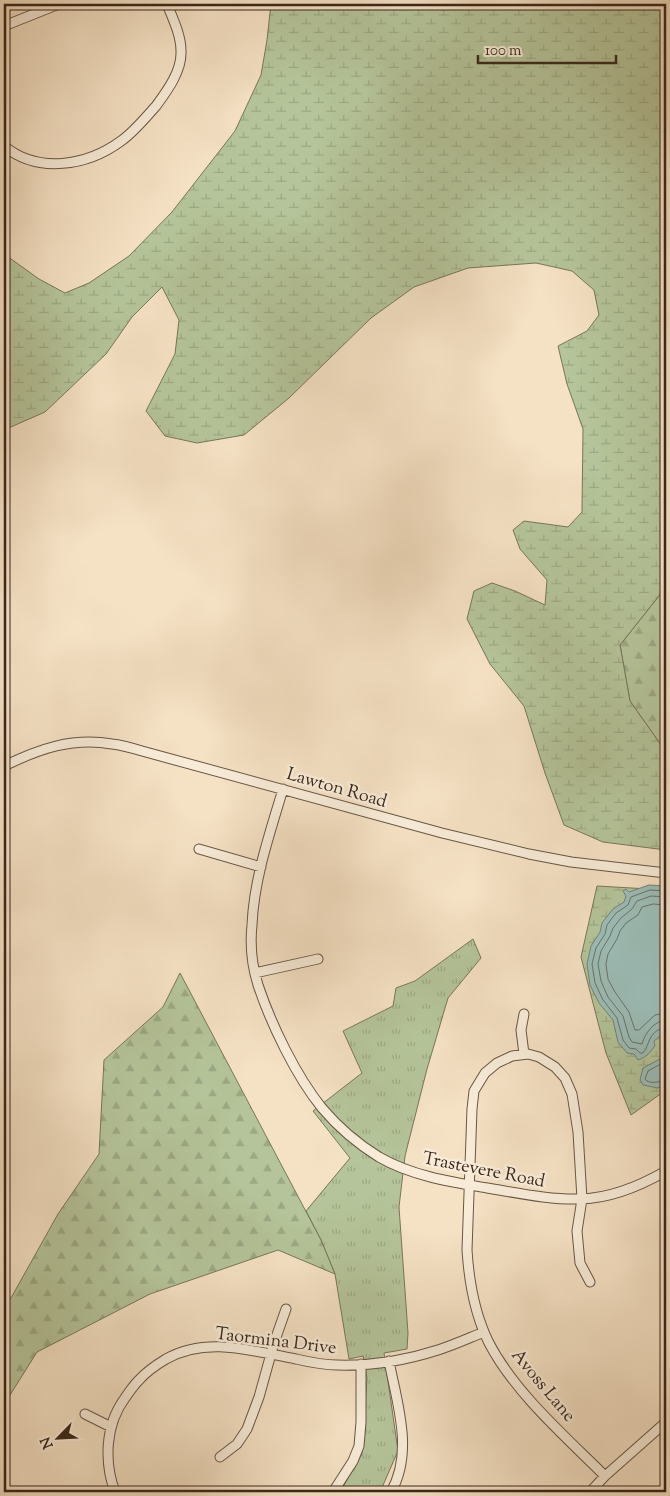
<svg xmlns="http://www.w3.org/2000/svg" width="670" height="1496" font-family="'Sorts Mill Goudy',serif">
<defs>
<pattern id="grass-tufts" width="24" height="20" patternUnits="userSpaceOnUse" patternTransform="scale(1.25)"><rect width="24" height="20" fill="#b5c49a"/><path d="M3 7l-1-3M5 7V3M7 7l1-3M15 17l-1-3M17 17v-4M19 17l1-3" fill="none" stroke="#9ca884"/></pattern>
<pattern id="forest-firs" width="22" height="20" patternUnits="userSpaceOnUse" patternTransform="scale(1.25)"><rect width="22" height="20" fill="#b5c49a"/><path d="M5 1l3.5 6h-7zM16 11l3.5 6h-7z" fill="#9ca884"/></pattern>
<pattern id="wetland-marsh" width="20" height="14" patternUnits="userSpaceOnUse" patternTransform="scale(1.25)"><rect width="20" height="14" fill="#b5c49a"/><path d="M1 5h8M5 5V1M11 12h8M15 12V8" fill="none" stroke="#9ca884"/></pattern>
</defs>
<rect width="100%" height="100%" fill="#f5e1c4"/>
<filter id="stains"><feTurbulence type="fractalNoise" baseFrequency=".004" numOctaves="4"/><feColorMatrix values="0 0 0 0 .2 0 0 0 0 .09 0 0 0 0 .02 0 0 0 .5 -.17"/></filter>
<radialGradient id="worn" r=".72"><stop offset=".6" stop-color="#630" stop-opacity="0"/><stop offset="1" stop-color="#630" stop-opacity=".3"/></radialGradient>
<!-- grass -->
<path fill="url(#grass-tufts)" stroke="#77765a" d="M473,939L481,958L448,998L427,1069L405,1156L399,1207L408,1333L407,1349L384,1353L398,1451L380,1492H340L362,1454L367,1378L363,1356L349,1359L335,1274L321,1240L306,1211L350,1158L313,1111L362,1073L343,1031L393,1006L396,988L415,981Z"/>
<!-- forest -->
<path fill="url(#forest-firs)" stroke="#77765a" d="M666,587V756L661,745L630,701L620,645Z
M180,973L321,1240L335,1274L278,1250L150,1294L37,1352L5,1403L4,1400V1303L11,1298L58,1214L99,1154L104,1060L163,1007Z"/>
<!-- wetland -->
<path fill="url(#wetland-marsh)" stroke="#77765a" d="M271,4H666V587L620,645L630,701L661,745L666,756V850L603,842L564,825L545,773L524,706L490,664L467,619L474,591L492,583L515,591L545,605L547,580L520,549L513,530L524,521L568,527L582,512L583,429L567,384L558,346L587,331L599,315L594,290L572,271L536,263L468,268L414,287L371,318L289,398L244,435L197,443L165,436L146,411L175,354L179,320L162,287L132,317L106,354L45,412L4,430V254L39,279L65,293L89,283L129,256L172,212L235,131L261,75L267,40Z
M597,886L666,890V1090L631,1115L606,1053L581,957Z"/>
<!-- water -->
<path fill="#9cbdb7" stroke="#748179" d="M649,885L666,886V1026L664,1033L654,1041L655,1046C650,1052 647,1057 638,1060L634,1054L627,1053L618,1042L613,1020L599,1003L590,985L587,964L591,946L600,932L602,923L613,909L624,902L626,896L623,891L626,889L629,892Z
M666,1051V1085L658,1088L643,1085L640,1080L643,1068L662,1058Z"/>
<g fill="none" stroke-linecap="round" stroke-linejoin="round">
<!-- shore -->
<path stroke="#6a7269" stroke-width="1" d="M666,891L650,890L631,897L628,905L616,913L607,925L605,934L596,948L592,964L595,983L603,1000L617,1018L623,1040L629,1048L636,1049L640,1053H643C648,1046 647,1045 650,1039C652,1033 661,1027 666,1027
M666,897L651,896L637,901L632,909L621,918L613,928L610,936L601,951L598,964L601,981L608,997L623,1016L629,1037L632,1042L642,1044C645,1033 654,1021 666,1020
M666,905L653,904L642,907L638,915L626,923L620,931L617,939L608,954L606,964L608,979L615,992L629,1012L635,1030H639L655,1015L666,1013
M666,1061L648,1071L645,1079L647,1081C654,1084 659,1081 666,1081"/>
<defs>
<path id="street" d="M4,26L59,4
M4,146C38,174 87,166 121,141C134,132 145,118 156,106C167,91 182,71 181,51C181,35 173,19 167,4
M4,766C39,749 72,737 112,744C122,745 132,748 142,751L442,833L529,854L571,862L666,873
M283,789C270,833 254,878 252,925C250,944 252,966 258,985C271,1024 296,1076 322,1108C338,1127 358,1144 379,1157C412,1176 451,1182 487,1188C518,1193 550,1200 581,1199C611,1198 640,1186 666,1171
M199,849L261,867
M255,973L318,959
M524,1054L521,1030L524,1014
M590,1282L580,1263L577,1231L582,1199L578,1132L572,1094L565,1078L555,1067L539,1057L528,1054L512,1056L497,1063L485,1073L474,1091L472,1109L467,1250C469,1282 475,1315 489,1343C515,1393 566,1437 605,1476
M389,1361C397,1403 414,1452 391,1492
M85,1414L111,1427
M220,1457L237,1444L247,1429L259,1397L274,1343L286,1309
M115,1492C104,1462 105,1425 125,1398C129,1392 134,1385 139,1380C147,1371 156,1365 166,1359C207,1336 252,1351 296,1359C309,1362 323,1365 337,1365C370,1366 407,1360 438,1350C454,1345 469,1338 484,1332
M333,1492L353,1461L359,1446L361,1422V1364
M590,1492L605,1476L666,1422"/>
</defs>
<!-- street casing -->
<use href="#street" stroke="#685645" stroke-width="11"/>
<!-- street -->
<use href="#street" stroke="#f8ecd9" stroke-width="9"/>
</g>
<g text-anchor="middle" stroke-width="5" stroke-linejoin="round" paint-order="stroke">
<!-- street labels -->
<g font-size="18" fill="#39271b" stroke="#f8ecd9">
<text transform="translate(337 787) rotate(16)" y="6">Lawton Road</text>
<text transform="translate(484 1169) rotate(11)" y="6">Trastevere Road</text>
<text transform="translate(276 1340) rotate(7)" y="6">Taormina Drive</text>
<text transform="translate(544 1385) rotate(50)" y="6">Avoss Lane</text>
</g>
</g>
<!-- margin -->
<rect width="670" height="1496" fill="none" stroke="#f5e1c4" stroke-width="20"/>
<rect x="5" y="5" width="660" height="1486" fill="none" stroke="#39271b" stroke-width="2.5"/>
<rect x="10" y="10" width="650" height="1476" fill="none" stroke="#39271b"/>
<!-- north arrow -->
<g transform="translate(58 1438) rotate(246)" stroke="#f8ecd9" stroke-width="4" paint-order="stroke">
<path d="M0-4L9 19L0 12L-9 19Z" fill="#39271b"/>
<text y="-8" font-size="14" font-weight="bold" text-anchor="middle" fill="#39271b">N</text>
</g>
<!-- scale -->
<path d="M478 55v8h138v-8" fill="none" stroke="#39271b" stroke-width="2.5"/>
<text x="485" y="55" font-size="15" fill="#39271b" stroke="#f8ecd9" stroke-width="4" paint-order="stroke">100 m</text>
<rect width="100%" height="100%" filter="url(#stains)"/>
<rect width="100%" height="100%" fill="url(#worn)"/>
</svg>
